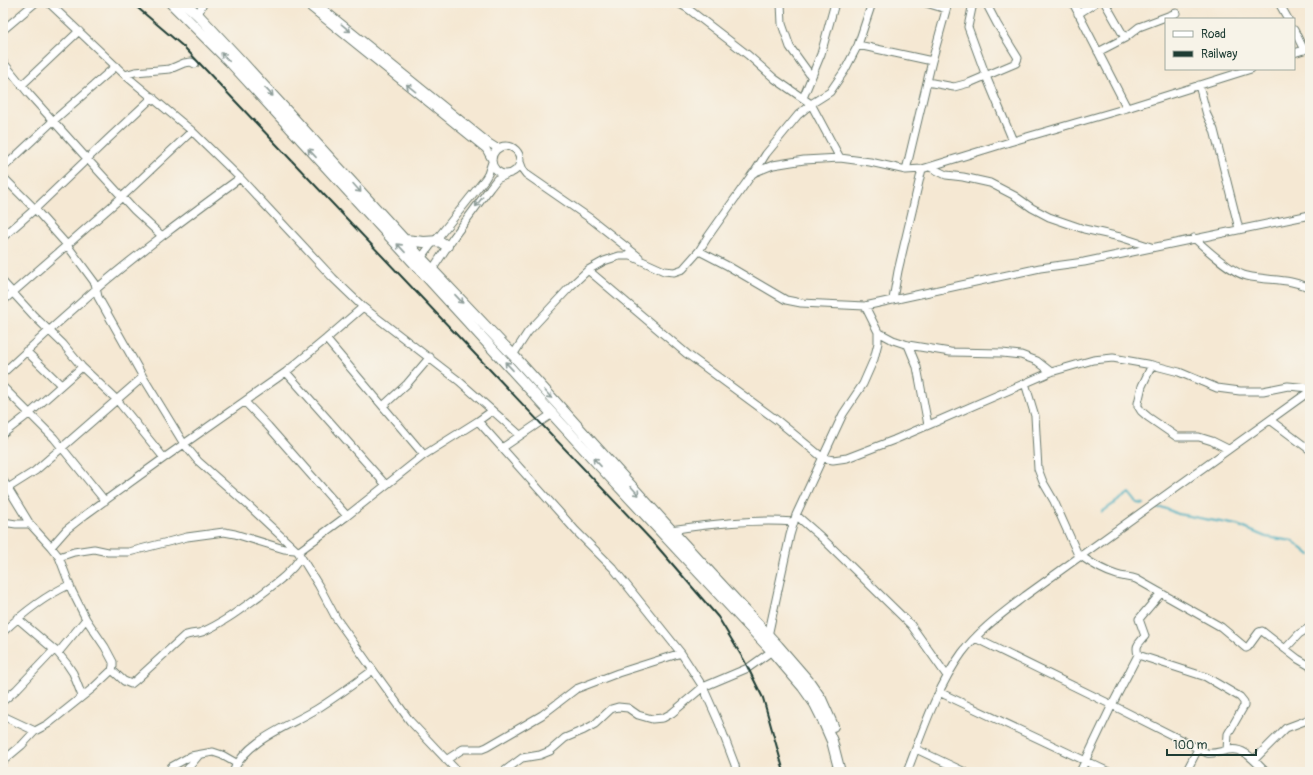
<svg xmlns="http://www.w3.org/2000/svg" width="1313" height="775" font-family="Pangolin,sans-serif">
<rect width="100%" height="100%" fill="#f7f3e8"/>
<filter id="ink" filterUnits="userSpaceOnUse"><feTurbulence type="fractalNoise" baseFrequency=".025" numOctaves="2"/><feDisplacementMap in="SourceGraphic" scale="8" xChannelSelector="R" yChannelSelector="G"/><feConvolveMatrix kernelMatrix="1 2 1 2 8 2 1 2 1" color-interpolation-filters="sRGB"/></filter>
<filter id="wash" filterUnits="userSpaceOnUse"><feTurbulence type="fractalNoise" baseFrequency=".012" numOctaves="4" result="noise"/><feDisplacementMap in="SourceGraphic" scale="16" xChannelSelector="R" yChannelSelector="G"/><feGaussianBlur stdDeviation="0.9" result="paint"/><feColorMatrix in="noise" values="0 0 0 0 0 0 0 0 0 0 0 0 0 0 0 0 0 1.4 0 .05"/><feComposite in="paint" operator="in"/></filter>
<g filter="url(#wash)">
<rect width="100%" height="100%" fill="#f5e8d3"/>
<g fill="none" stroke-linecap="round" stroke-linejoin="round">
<!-- stream -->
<path stroke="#41adc0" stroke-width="2" d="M1152,508H1164L1178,514L1237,525L1266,537L1293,541L1310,555
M1102,512L1129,493L1137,503L1144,504"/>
</g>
</g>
<g filter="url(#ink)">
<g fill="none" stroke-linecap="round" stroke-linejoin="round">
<defs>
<path id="minor" d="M49,3L125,75L192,131L240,178L333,278L363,307L459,381L520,435
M305,3L486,149L492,160
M316,3L489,143L497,148L501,147
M678,3L687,8L748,55L775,79L811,104L840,158
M781,3L782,24L790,47L811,76
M926,3L946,9
M973,3L968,27L986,76L1013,141
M1073,3L1127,108
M1105,3L1125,38
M1279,3L1288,19
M1078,14L1095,3
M198,15L203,3
M3,30L35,3
M1294,30L1304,50
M858,45L932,61
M1098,52L1125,38L1139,27L1176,13
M1294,53L1310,48
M3,62L29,94L82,153L134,210L162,236
M125,75L135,72L170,69L184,63L191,62L195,64
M927,82L954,87L969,83L1016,63L1018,58L997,24L986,3
M22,85L79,31
M1199,85L1207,115L1214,130L1239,229
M803,98L821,54L835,3
M492 160a14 14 0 1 1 28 0a14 14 0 1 1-28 0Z
M520,162L523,170L526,174L591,219L639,257
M930,167L946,175L963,177L990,183L1015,196L1032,208L1049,217L1084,229L1120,237L1151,247
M3,168L53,121L116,66
M906,170L932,61L948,3
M754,173L766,154L798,115L811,104L830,92L845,70L858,45L872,3
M3,177L35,209L67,245L95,283L98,297L143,377L184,444L198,461L250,507L298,552L319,586L336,618L373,670L410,721L458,772
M3,237L35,209L108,139L153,97
M1194,238C1206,249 1232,273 1247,276C1268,281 1290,278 1310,288
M699,251L728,266L786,300L801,303L865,306L1040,268L1084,262L1310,215
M419,261L430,246L440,235L485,179L488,174L492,162
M588,270L687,354L778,421L823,458L833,460L847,458L894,440L1051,372L1093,360L1113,358L1152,365L1179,372L1217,388L1240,391H1263L1288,386L1310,388
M430,273L453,238L490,188L497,179L506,175
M3,282L34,316L63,344L82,367L117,400L164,458
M893,299L898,271L922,169
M3,301L122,197L192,131
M878,332L893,340L908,345L950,352L1002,353L1021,355L1037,361L1051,372
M326,339L424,455
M908,345L917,367L928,425
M26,351L61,385
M513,355L528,332L570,287L588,270L604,261L619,256H631L664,271L674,272L683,269L699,251L707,238L753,173L773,165L804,160L840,158L870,162L906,170L922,169L1013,141L1127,108L1251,69
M1152,365L1142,386L1138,403V406L1141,411L1148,417L1177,437H1199L1212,441L1228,449
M286,372L386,485
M3,373C33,345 64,317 95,290C142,250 191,214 240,178
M1025,383L1035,416L1038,469L1043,482L1054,501L1079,557
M3,387L54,438L105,501
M245,402L268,426L347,516
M383,406L407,384L430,357
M1270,420L1310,450
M478,421L576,531L613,568L681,653L703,687L719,723L735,765L736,772
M3,434L30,413L82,367
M502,448L552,414
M3,480L30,524L51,547
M8,488L35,471L143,377
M796,515L821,537L911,625L947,676
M3,522L16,524H30
M670,530C711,524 753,519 794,522
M298,552L347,516L424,455L478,421L492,411
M1081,556C1092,564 1104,571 1117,575C1123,577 1130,577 1136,579L1221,627L1246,648L1248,647L1259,632L1262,631L1298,659L1310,666
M59,557L74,552L94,549L108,552H129L187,537L224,532L235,534L284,549L295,550
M17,618L58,653L67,664L73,673L82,696
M3,632C23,613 45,596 69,585
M768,636L790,535L796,515L843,414L863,384L874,359L878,343V332L865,306
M975,638L1112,705L1207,753C1215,754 1221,751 1229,750C1245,747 1255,762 1266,772
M1285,649L1299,634L1310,627
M58,653L86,619
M1138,655L1206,677L1240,697L1244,702V706L1228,734L1227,750
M112,670L124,681L131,684L136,680L184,636C190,633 196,634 202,632C223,623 241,609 259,596C276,583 289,575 301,557
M939,692L1109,772
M3,701L16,690L54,650
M3,716L35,731
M916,749L965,772
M446,760L463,749H482L487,747L542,715L576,689L618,673L681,653
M1254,760L1286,728L1310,719
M3,761L22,745L35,731L48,724L93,688L112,670L113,666V662L105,647L86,619L72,591L59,557L51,547L66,530L85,515L164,458L286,372L326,339L363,307
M171,767L191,756L213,752L222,755L236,763
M185,772L199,755
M233,772C246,740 289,726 317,709C336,697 354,684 373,670
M503,772L522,758L540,755L550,751L565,738L584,730L595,724L611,709L618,707L628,708L638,715L652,719L663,718L672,713L703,687L748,668L772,651
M907,772C922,733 937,687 962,653C979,630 1003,613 1025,596L1310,391
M1080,772L1112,705L1138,655C1135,644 1139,644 1145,636L1139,619L1161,593
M1186,772L1198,749"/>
<path id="highway" d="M171,3L232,64L598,464L772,651L803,687L815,704L822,718L832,741L840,772
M185,3L198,15L242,62L421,258L513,355L681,541L778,646L810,683L821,699L833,726
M405,240L424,242L439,241L447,246"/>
</defs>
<!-- minor casing -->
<use href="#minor" stroke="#6a796c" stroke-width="9"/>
<!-- highway casing -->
<use href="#highway" stroke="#6a796c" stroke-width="12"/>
<!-- minor -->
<use href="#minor" stroke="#fff" stroke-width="7"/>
<!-- highway -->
<use href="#highway" stroke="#fff" stroke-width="10"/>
<!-- rail -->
<path stroke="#1f3d34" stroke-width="2" d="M132,3L185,48L655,544L718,617L744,660L763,698L784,772"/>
</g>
<!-- one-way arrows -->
<defs><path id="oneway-shaft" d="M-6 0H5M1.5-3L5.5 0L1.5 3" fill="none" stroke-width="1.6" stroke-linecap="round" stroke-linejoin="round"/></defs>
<g stroke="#8f9e9a">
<use href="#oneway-shaft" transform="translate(346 28) rotate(39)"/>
<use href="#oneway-shaft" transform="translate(225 57) rotate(-134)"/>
<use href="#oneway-shaft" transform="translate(411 88) rotate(-141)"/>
<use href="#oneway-shaft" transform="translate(269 92) rotate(47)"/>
<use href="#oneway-shaft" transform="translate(312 153) rotate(-133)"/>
<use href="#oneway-shaft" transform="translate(357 188) rotate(48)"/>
<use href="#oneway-shaft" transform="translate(479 202) rotate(127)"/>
<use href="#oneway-shaft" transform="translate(401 248) rotate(-133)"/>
<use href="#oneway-shaft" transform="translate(459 299) rotate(47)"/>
<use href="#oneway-shaft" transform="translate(509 366) rotate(-133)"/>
<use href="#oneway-shaft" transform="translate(548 394) rotate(48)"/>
<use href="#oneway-shaft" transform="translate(597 462) rotate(-133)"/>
<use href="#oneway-shaft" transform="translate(635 491) rotate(48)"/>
</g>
</g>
<!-- margin -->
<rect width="1313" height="775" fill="none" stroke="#f7f3e8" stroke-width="16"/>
<!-- legend -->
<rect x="1165" y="18" width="130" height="52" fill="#f7f3e8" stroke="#a1aaa0"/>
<rect x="1173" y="31" width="20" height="6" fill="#ffffff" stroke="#a1aaa0"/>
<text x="1201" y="38" font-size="12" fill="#1f3d34">Road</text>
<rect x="1173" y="51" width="20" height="6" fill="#1f3d34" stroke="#a1aaa0"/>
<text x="1201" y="58" font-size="12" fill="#1f3d34">Railway</text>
<!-- scale -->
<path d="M1167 749v6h89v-6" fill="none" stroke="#1f3d34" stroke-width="2"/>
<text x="1173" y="749" font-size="12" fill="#1f3d34" stroke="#f7f3e8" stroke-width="3" paint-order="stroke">100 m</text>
</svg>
